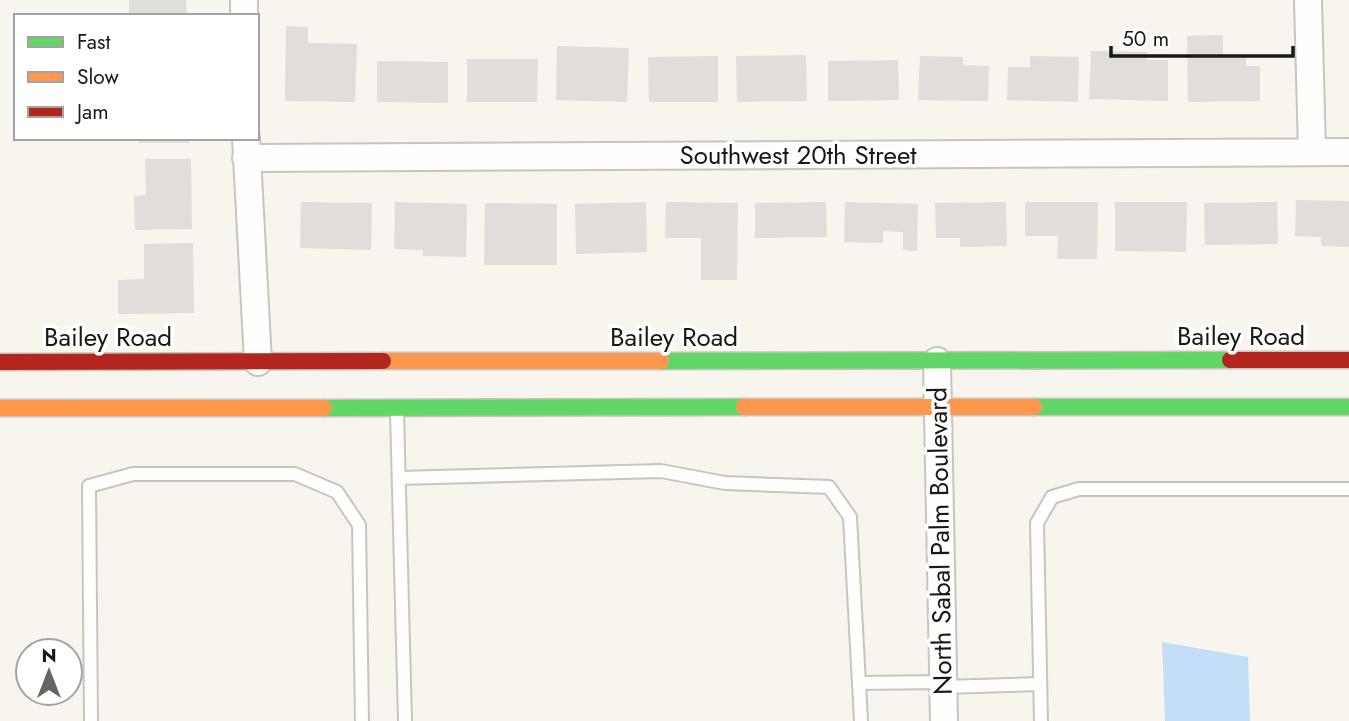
<svg xmlns="http://www.w3.org/2000/svg" width="1349" height="721" font-family="Jost,sans-serif">
<rect width="100%" height="100%" fill="#f7f5ee"/>
<!-- water -->
<path fill="#c3dff7" d="M1162,642L1248,657L1250,721H1165Z"/>
<!-- building -->
<path fill="#e0ddda" d="M129,0H186L187,16H129Z
M286,26L308,27V43L357,44L355,102L285,101Z
M1223,35V56L1246,55V66H1260V101L1188,102L1187,36Z
M557,46L629,48L627,102L556,100Z
M1091,51L1147,52V60H1168V101L1089,99Z
M806,55L807,101L737,102L736,56Z
M718,56V102H649L648,57Z
M920,56L963,57V65L989,66L988,101L918,100Z
M1030,56L1079,57L1078,102L1007,100L1008,67H1030Z
M467,59H538L537,102H467Z
M898,60L899,100L828,101V61Z
M377,61L448,62V103L377,102Z
M139,138H189V143H139Z
M145,159H191L192,229L135,230L134,196L146,195Z
M1296,200L1349,201V247L1321,246V237L1295,236Z
M301,202L372,203L371,250L300,248Z
M395,202L467,204L466,257L423,256V250L394,249Z
M646,202L647,252L576,254L575,204Z
M666,202L738,203L737,280H701V238H665Z
M826,202L827,237L755,238V203Z
M845,202L918,204L917,251L903,250V232L883,231V243L844,242Z
M1006,202L1007,246L960,247V238H936L935,203Z
M1025,202H1098L1097,259H1057L1058,236H1025Z
M1115,202H1187L1186,252L1115,251Z
M1277,202L1278,244L1205,245L1204,203Z
M485,203L557,204V265H484Z
M193,243L194,313L118,314V280L144,279V244Z"/>
<g fill="none" stroke-linecap="round" stroke-linejoin="round">
<defs>
<path id="lane" d="M397,412L405,721
M399,478L661,471L725,483L829,487L850,517L861,721
M859,683L943,682
M944,687L1040,684
M91,721L89,486L133,474H295L337,492L359,525L362,721
M1041,721L1037,523L1052,497L1079,489H1349"/>
<path id="street" d="M244,0V16
M1308,0L1312,152
M246,138L258,362
M246,158L1349,152
M937,361L944,721"/>
<path id="fast" d="M661,361L1230,360
M1034,407H1349
M324,408L744,407"/>
<path id="slow" d="M383,361H661
M744,407H1034
M0,408H324"/>
<path id="jam" d="M1230,360H1349
M0,362L383,361"/>
</defs>
<!-- lane casing -->
<use href="#lane" stroke="#c7c5bf" stroke-width="16"/>
<!-- street casing -->
<use href="#street" stroke="#c7c5bf" stroke-width="30"/>
<!-- fast casing -->
<use href="#fast" stroke="#c7c5bf" stroke-width="19"/>
<!-- slow casing -->
<use href="#slow" stroke="#c7c5bf" stroke-width="19"/>
<!-- jam casing -->
<use href="#jam" stroke="#c7c5bf" stroke-width="19"/>
<!-- lane -->
<use href="#lane" stroke="#fefefc" stroke-width="12"/>
<!-- street -->
<use href="#street" stroke="#fefefc" stroke-width="26"/>
<!-- fast -->
<use href="#fast" stroke="#63d668" stroke-width="16"/>
<!-- slow -->
<use href="#slow" stroke="#ff974d" stroke-width="16"/>
<!-- jam -->
<use href="#jam" stroke="#b3261e" stroke-width="16"/>
</g>
<g text-anchor="middle" stroke-width="7" stroke-linejoin="round" paint-order="stroke">
<!-- street labels -->
<g font-size="26" fill="#1a1814" stroke="#fff">
<text x="798" y="164">Southwest 20th Street</text>
<text x="1241" y="345">Bailey Road</text>
<text x="108" y="346">Bailey Road</text>
<text x="674" y="346">Bailey Road</text>
<text transform="translate(940 541) rotate(-91)" y="9">North Sabal Palm Boulevard</text>
</g>
</g>
<!-- legend -->
<rect x="14" y="14" width="245" height="126" fill="#ffffff" stroke="#a3a3a1" stroke-width="2"/>
<rect x="28" y="37" width="35" height="10" fill="#63d668" stroke="#a3a3a1" stroke-width="2"/>
<text x="77" y="49" font-size="21" fill="#1a1814">Fast</text>
<rect x="28" y="72" width="35" height="10" fill="#ff974d" stroke="#a3a3a1" stroke-width="2"/>
<text x="77" y="84" font-size="21" fill="#1a1814">Slow</text>
<rect x="28" y="107" width="35" height="10" fill="#b3261e" stroke="#a3a3a1" stroke-width="2"/>
<text x="77" y="119" font-size="21" fill="#1a1814">Jam</text>
<!-- north arrow -->
<g transform="translate(49 672)"><circle r="33" fill="#ffffff" stroke="#a3a3a1" stroke-width="2"/>
<path d="M0-5L12 26L0 18L-12 26Z" fill="#676560"/>
<text y="-10" font-size="19" font-weight="bold" text-anchor="middle" fill="#1a1814">N</text>
</g>
<!-- scale -->
<path d="M1111 46v10h182v-10" fill="none" stroke="#1a1814" stroke-width="3.5"/>
<text x="1122" y="46" font-size="21" fill="#1a1814" stroke="#ffffff" stroke-width="5" paint-order="stroke">50 m</text>
</svg>
